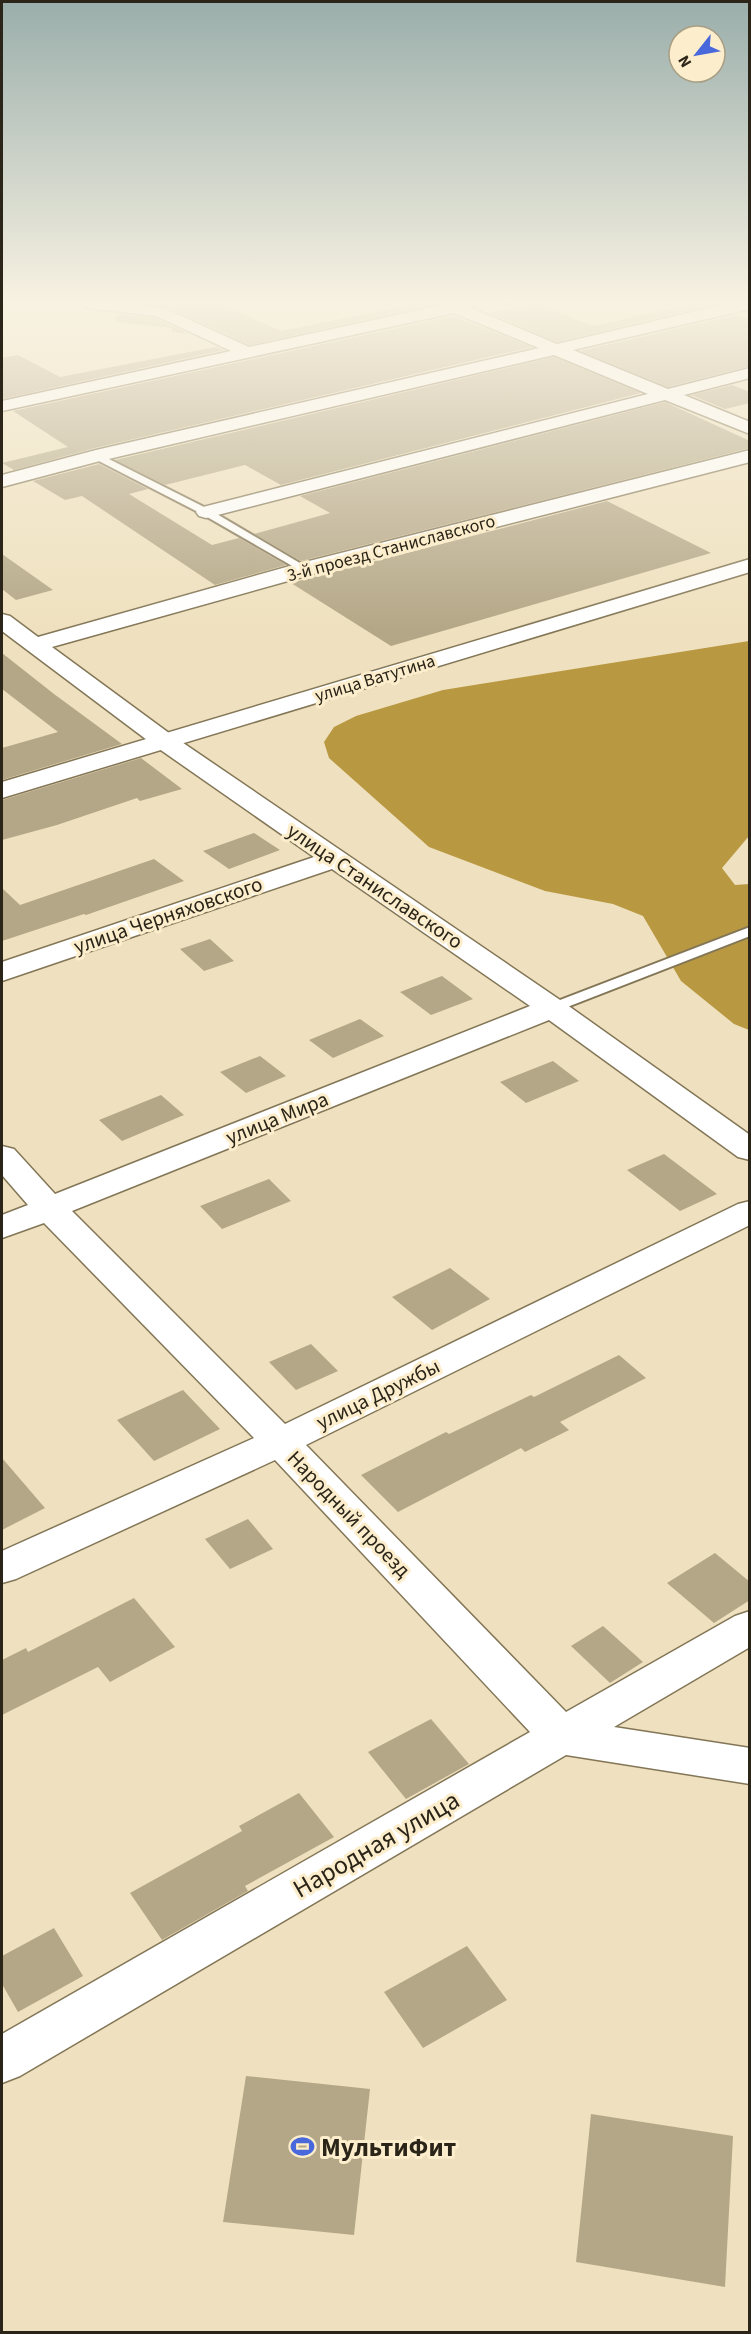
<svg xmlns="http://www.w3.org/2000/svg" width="751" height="2334" font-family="'Source Sans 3',sans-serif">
<rect width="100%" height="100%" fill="#efe1bf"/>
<!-- forest -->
<path fill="#b99842" d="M749,641V836L722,868L735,885L749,884V1030L734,1024L681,981L643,916L613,904L545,891L429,847L329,758L324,742L334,727L356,716L443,690Z"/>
<!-- building -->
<path fill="#b4a787" d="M146,303H218L281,331L421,303L428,306L249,345L167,307Z
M536,303L593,326L696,303L711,305L557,342L489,313Z
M116,314L155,318L189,334L172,332V328L115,322Z
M736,315L750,320V366L668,387L580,351Z
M453,316L532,347L95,448L14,470L2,463L68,447L13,411Z
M216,347L224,350L2,399V358L18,355L60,377Z
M554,357L641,393L281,485L245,465L165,485L115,460Z
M732,385L750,392V403L725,409L691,395Z
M665,402L750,441V448L301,561L254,534L330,513L300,496Z
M99,464L148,489L129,494L212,545L239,538L286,565L215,585L82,496L65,500L33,481Z
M607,501L711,553L391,646L291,583Z
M2,554L53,590L16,600L2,589Z
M2,653L54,694L122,744L2,780V748L58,732L2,689Z
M141,758L182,789L140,801L137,798L57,825L2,840V800Z
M254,833L280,850L229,869L203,851Z
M154,859L184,881L86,915L84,914L2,941V888L20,905Z
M210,939L234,961L204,971L180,949Z
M442,976L473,999L431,1015L400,992Z
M360,1019L384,1036L333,1058L309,1040Z
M260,1056L286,1076L246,1093L220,1072Z
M553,1061L579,1081L526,1103L500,1082Z
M161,1095L184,1115L122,1141L99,1120Z
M664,1154L717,1194L680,1211L627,1170Z
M269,1179L291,1201L222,1229L200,1206Z
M450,1268L490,1299L432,1330L392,1297Z
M311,1344L338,1371L296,1390L269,1362Z
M619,1355L646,1378L560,1422L569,1430L525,1452L521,1448L398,1512L361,1475L446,1432L449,1434L531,1395L534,1397Z
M183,1390L220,1429L154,1461L117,1420Z
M2,1458L45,1508L2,1530Z
M248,1519L273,1549L230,1569L205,1539Z
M715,1553L750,1582V1600L714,1623L667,1583Z
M134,1598L175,1647L110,1682L98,1667L2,1715V1660L26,1648L28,1652Z
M603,1626L643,1662L610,1683L571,1646Z
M431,1719L469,1764L406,1799L368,1752Z
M299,1793L334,1837L245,1886L248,1891L162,1940L130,1893L242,1831L239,1826Z
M54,1928L83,1976L18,2012L2,1984V1956Z
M467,1946L507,2000L423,2048L384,1992Z
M246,2076L370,2089L354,2235L223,2222Z
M591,2114L733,2136L725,2287L576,2262Z"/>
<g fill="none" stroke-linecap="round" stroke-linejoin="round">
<defs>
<path id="lane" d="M463,303H480L454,310L450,308Z
M93,454H99L210,510L310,569L305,572L301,571L202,514L93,458Z
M750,927V936L557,1011H547L545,1008L547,1005Z"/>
<path id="street" d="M79,303H130L166,309L249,347L438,306L436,303H459L557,344L731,303H750V309L573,350L668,389L750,368V378L684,395L750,422V434L665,400L206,518L199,516L196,512L199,508L648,394L554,355L100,461L2,487V475L96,450L539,348L454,313L2,411V401L231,351L156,316L87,308Z
M750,450V462L313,574L52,647L173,736L563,1002L750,1135V1160L738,1157L549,1020L72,1211L285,1424L738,1204L750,1201V1225L306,1445L566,1712L735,1616L750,1611V1647L614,1727L750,1748V1784L566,1755L20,2076L2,2083V2034L530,1732L275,1460L16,1579L2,1583V1551L254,1438L44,1223L2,1238V1215L28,1205L2,1175V1146L14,1149L55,1194L530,1006L332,869L2,981V962L314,857L155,746L2,631V614L10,616L38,637L297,564Z"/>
<path id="secondary" d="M750,559V572L2,798V782Z"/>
</defs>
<!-- lane casing -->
<use href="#lane" stroke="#837657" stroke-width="4"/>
<!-- street casing -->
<use href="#street" stroke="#837657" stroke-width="3"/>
<!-- secondary casing -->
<use href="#secondary" stroke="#837657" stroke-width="3"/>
<!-- lane -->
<use href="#lane" fill="#fff" fill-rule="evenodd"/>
<!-- street -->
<use href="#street" fill="#fff" fill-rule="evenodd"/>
<!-- secondary -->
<use href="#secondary" fill="#fff" fill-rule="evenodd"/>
</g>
<!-- sky -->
<linearGradient id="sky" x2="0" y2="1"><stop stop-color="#9aaeab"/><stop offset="0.48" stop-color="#f8f2e2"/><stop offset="1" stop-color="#f8f2e2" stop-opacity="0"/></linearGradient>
<rect width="751" height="630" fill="url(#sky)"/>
<!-- icons -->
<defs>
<symbol id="stadium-bare" viewBox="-9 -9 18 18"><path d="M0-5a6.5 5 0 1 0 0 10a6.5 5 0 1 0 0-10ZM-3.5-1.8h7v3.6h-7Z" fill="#4868db" stroke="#fceecc" stroke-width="2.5" paint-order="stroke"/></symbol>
</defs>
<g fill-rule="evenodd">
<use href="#stadium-bare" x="286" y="2130" width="33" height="33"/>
</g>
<g text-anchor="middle" stroke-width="6" stroke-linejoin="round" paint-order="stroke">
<!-- far-street labels -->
<g font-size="18" fill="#2b2519" stroke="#fceecc">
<text transform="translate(391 548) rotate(-15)" y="6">3-й проезд Станиславского</text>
<text transform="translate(375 678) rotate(-17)" y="6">улица Ватутина</text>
</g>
<!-- street labels -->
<g font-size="21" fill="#2b2519" stroke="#fceecc">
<text transform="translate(375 886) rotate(34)" y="7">улица Станиславского</text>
<text transform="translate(168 915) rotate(-19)" y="7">улица Черняховского</text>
<text transform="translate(277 1118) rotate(-22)" y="7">улица Мира</text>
<text transform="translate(378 1394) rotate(-26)" y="7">улица Дружбы</text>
<text transform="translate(349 1514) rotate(46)" y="7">Народный проезд</text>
</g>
<!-- near-street labels -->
<g font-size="26" fill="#2b2519" stroke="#fceecc">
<text transform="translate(376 1844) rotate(-30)" y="9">Народная улица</text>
</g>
<!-- near-poi labels -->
<g font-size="26" font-weight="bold" fill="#2b2519" stroke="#fceecc" text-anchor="start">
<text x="321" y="2156">МультиФит</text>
</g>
</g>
<!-- border -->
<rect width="751" height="2334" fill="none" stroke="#2b2519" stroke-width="6"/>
<!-- north arrow -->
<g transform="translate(697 54) rotate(239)"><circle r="28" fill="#fceecc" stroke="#a89e84" stroke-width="1.5"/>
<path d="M0-4.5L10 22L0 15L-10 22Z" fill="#4868db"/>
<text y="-9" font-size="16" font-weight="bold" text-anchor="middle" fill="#2b2519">N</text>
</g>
</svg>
